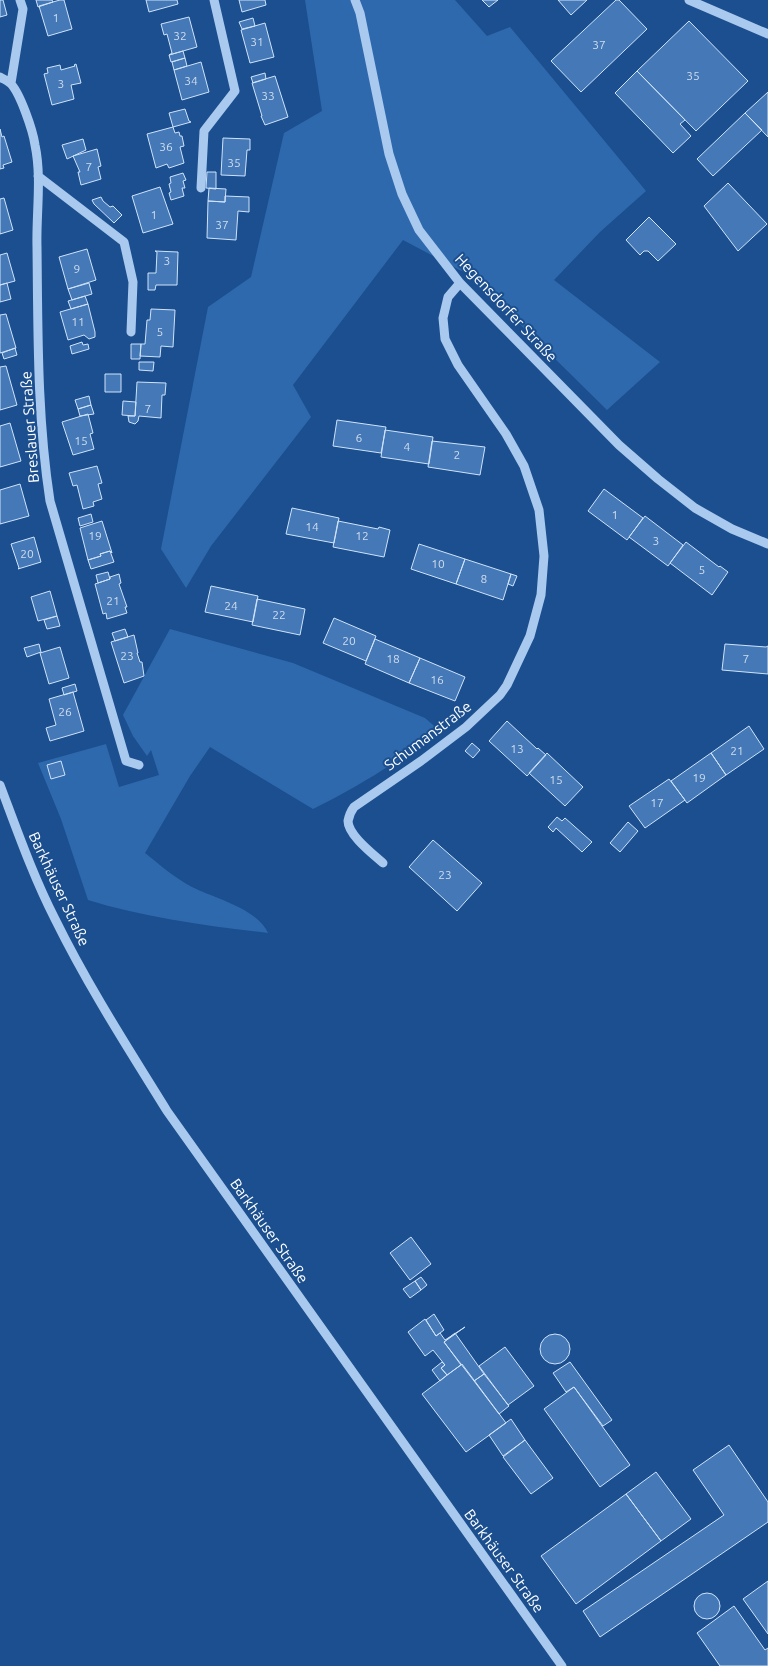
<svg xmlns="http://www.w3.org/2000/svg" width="768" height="1666" font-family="Ubuntu,sans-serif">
<rect width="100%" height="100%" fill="#1b4f8f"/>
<!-- green -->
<path fill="#2e69ad" d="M305,0H455L487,36L510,27L646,191L600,232L554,280L660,362L607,410L471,276L403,240L293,385L311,417L211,546L186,588L161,549L208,307L251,277L284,133L322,111Z
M170,629L293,663L425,718L440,731C400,760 358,787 313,809L210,747L190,776L145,853C160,865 175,878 192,887C214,898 258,909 268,933C208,926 146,918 88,900L61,819L38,763L106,744L119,787L159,775L151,750L147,756L133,736L123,715Z"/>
<!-- building -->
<path fill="#4478b7" stroke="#cfe3fa" d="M0,0H3L7,15L0,17Z
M36,0H52L53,2L38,7Z
M60,0H64L72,29L48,36L39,6Z
M146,0H177L178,4L149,12Z
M239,0H265L266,5L242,12Z
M482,0H498L489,7Z
M558,0H587L571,15Z
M616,0H619L647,29L581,92L551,61Z
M189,17L197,47L169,55L172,53L167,34L164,35L161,24Z
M253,18L255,26L242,29L239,22Z
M689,21L748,81L696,131L637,71Z
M265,23L274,57L250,63L241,30Z
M183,51L185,58L171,62L169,55Z
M185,58L187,66L174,70L172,62Z
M201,62L209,92L182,100L174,70Z
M76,64L81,83L71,85L74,99L52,105L44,74L48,73L47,68L60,65L61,70L75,66L74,65Z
M637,71L685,120L680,124L691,136L673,153L615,93Z
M265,73L266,79L253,83L251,77Z
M275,76L288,117L265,125L261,116H262L252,83Z
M768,92V137L745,113Z
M185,109L189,121L191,122L173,127L169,113Z
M745,113L762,130L713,176L697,159Z
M173,127L175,133L179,132L180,136H182L184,146L180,147L184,163L169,168L167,164L156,168L147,134Z
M0,129L2,137L4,136L12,162L3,165L4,168L0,169Z
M223,138L250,139V150H247L245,176L221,175Z
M83,139L86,150L67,159L62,145Z
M97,149L101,166L98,167L101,179L81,185L78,172H80L73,156Z
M207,172H216V189L206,188Z
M183,173L186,180L183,181L185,188H182L184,196L171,200L169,193L171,192L169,184L171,183L170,177Z
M728,183L767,224L738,251L704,206Z
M160,187L173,224L143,233L132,196Z
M209,188L226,189L225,202L208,201Z
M225,196L249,197V212L238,211L236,240L207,238L208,201L225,202Z
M101,197L103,201L110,207L113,206L122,215L114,223L94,204L92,200Z
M4,198L13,230L0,234V199Z
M649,217L676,244L658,261L648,251H644L640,255L626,240Z
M87,249L96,280L68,289L59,257Z
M155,251L178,252L177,285H156L155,290H148V273H156L157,252Z
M7,253L15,281L0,285V255Z
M7,283L11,299L0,302V285Z
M89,283L92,294L72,300L68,289Z
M85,296L88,304L71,309L68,301Z
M88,304L95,332V337L89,339L84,335L68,340L60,312Z
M151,309L175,310L173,347L161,346L160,357L140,356L141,344H145L147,320H150Z
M6,314L16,348L0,353V315Z
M82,342L83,345L88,344L89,349L72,354L70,346Z
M131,344H141L140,359H131Z
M15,348L17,355L4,359L2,353Z
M139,362H154L153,371L139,370Z
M6,366L17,405L0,410V367Z
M105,374H121V392H105Z
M137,382L166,383L165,395H162L161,418L139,416L138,421L135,424L129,422L128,416H135Z
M89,396L91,405L78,409L75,400Z
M123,401L136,402L135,416L122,415Z
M91,405L94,414L80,416L78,409Z
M88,414L93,433L90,434L94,449L73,455L62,422Z
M337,420L386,427L381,453L333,446Z
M10,423L21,461L0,467V426Z
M385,430L433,437L429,464L381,457Z
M432,441L485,447L480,475L428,467Z
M97,466L102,483L98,484L102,499L93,502L94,506L83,509L77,485L73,486L69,473Z
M20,484L29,516L0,524V490Z
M604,489L643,518L627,540L588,511Z
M292,508L339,518L334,543L286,534Z
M91,514L93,522L80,526L78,518Z
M645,516L683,545L668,566L629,537Z
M102,521L112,553L110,551L100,554L101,556L88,560L80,528Z
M338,521L378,529L379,527L390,530L384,557L333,547Z
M34,537L41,562L18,569L19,568L11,544Z
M686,542L719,567L720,566L728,572L712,595L670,563Z
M419,544L465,559L456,584L411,569Z
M110,551L114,562L91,569L88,560L101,556L100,554Z
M465,559L511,574L503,600L456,584Z
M108,572L110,579L98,583L96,575Z
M119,574L121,583L119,584L127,607H125L127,613L107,619L106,613L103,614L95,584L110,579V577Z
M511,574L517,576L513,586L508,584Z
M211,586L258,596L253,622L205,612Z
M50,591L57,616L38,621L31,597Z
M257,599L305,609L300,635L252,625Z
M57,616L60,626L47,629L44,620Z
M334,618L376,636L366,661L323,643Z
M125,629L128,637L115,641L112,633Z
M134,635L138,653H137L140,662H142L144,676L124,683L111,642Z
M375,639L420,658L409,683L365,664Z
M39,644L41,652L27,657L24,648Z
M725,644L766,647L768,646V674L722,670Z
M60,647L69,678L49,684L40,653Z
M420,658L465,677L455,701L409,683Z
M75,684L77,691L64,695L62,688Z
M73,692L84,731L50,741L46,728L56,725L49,699Z
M507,721L537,749L538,748L546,755L527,776L489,741Z
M749,726L764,749L726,775L711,753Z
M472,743L480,750L473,758L465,751Z
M547,753L583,787L565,806L529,773Z
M711,753L726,775L687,803L671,781Z
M61,761L65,775L51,779L47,765Z
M669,779L685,800L645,828L629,806Z
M557,817L562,821L565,818L592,842L582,852L556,828L553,832L548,827Z
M628,822L638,831L620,852L610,843Z
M433,840L482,883L457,911L409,867Z
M411,1237L431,1264L410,1280L390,1253Z
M421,1277L427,1285L421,1290L415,1281Z
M415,1281L421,1290L410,1298L403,1289Z
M434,1314L444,1330L436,1336L426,1320Z
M425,1319L436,1336L440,1333L445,1340L465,1327L444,1342L461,1365L447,1375L441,1368L445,1365L433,1350L425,1356L408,1332Z
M455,1333L484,1374L474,1381L444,1342Z
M540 1349a15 15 0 1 1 30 0a15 15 0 1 1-30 0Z
M505,1347L534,1386L508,1405L479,1366Z
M442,1362L445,1365L441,1368L447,1375L440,1381L432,1370Z
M570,1362L612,1420L603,1426L574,1387L566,1392L553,1373Z
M462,1364L506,1423L466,1452L422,1394Z
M484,1374L509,1406L499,1414L474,1381Z
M574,1387L630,1465L600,1487L544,1409Z
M511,1419L525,1440L503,1456L489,1435Z
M525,1440L553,1478L531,1494L503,1457Z
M729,1445L768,1502V1522L600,1637L583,1611L724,1515L693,1470Z
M656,1472L691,1519L661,1541L626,1494Z
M626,1494L661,1541L576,1604L541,1556Z
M768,1581V1634L743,1599Z
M694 1606a13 13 0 1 1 26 0a13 13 0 1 1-26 0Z
M734,1606L765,1650L768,1648V1666H720L697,1633Z"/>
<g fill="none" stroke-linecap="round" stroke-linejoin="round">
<!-- minor -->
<path stroke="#a9c9ee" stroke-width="9" d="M355,0L360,13L389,154L402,194L419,230L460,283L619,445L658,479L695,508L732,529L768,544
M689,0L768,34
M0,77C3,79 7,80 10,83C20,92 33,131 35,145C42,178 36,214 37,247C38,332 37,417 50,501L126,761L139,765
M11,83L23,9L20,0
M38,176L124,242L133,282L131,332
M201,188L204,131L235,91L214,0
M0,785C17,830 33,876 55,919C88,986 128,1048 167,1111L562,1666
M383,863C373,854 348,835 348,821C349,816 351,811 354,807L421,761L466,727L500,695L507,685L530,636L541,595L544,556L539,510L524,466L506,434L458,365L445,339L443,318L448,297L460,283"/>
</g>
<g text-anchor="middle" stroke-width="4" stroke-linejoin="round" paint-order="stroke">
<!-- number labels -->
<g font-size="12" fill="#d0dded">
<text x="56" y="22">1</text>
<text x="180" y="40">32</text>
<text x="257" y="46">31</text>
<text x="599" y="49">37</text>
<text x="693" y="80">35</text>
<text x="191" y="85">34</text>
<text x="61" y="88">3</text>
<text x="268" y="100">33</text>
<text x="166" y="151">36</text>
<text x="234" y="167">35</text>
<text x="89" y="171">7</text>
<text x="154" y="219">1</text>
<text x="222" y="229">37</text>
<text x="167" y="265">3</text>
<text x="77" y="273">9</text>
<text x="78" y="326">11</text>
<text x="160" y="336">5</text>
<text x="148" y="413">7</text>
<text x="359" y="442">6</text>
<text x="81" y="445">15</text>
<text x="407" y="451">4</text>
<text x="457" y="459">2</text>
<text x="615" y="519">1</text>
<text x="312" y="531">14</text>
<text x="95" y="540">19</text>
<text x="362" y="540">12</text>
<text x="656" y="545">3</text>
<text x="27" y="558">20</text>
<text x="438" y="568">10</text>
<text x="702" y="574">5</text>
<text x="484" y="583">8</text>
<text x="113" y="605">21</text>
<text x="231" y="610">24</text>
<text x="279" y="619">22</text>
<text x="349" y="645">20</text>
<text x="127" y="660">23</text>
<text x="393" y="663">18</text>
<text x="746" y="663">7</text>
<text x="437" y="684">16</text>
<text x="65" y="716">26</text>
<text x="517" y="753">13</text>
<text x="737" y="755">21</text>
<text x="699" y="782">19</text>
<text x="556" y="784">15</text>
<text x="657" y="807">17</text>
<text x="445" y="879">23</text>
</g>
<!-- street labels -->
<g font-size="15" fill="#fff" stroke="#1b4f8f">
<text transform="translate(506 308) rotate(47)" y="5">Hegensdorfer Straße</text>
<text transform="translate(30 427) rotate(-94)" y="5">Breslauer Straße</text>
<text transform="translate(428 736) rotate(-37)" y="5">Schumanstraße</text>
<text transform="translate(59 889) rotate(65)" y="5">Barkhäuser Straße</text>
<text transform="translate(269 1231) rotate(55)" y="5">Barkhäuser Straße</text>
<text transform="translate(504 1561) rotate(54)" y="5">Barkhäuser Straße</text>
</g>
</g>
</svg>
